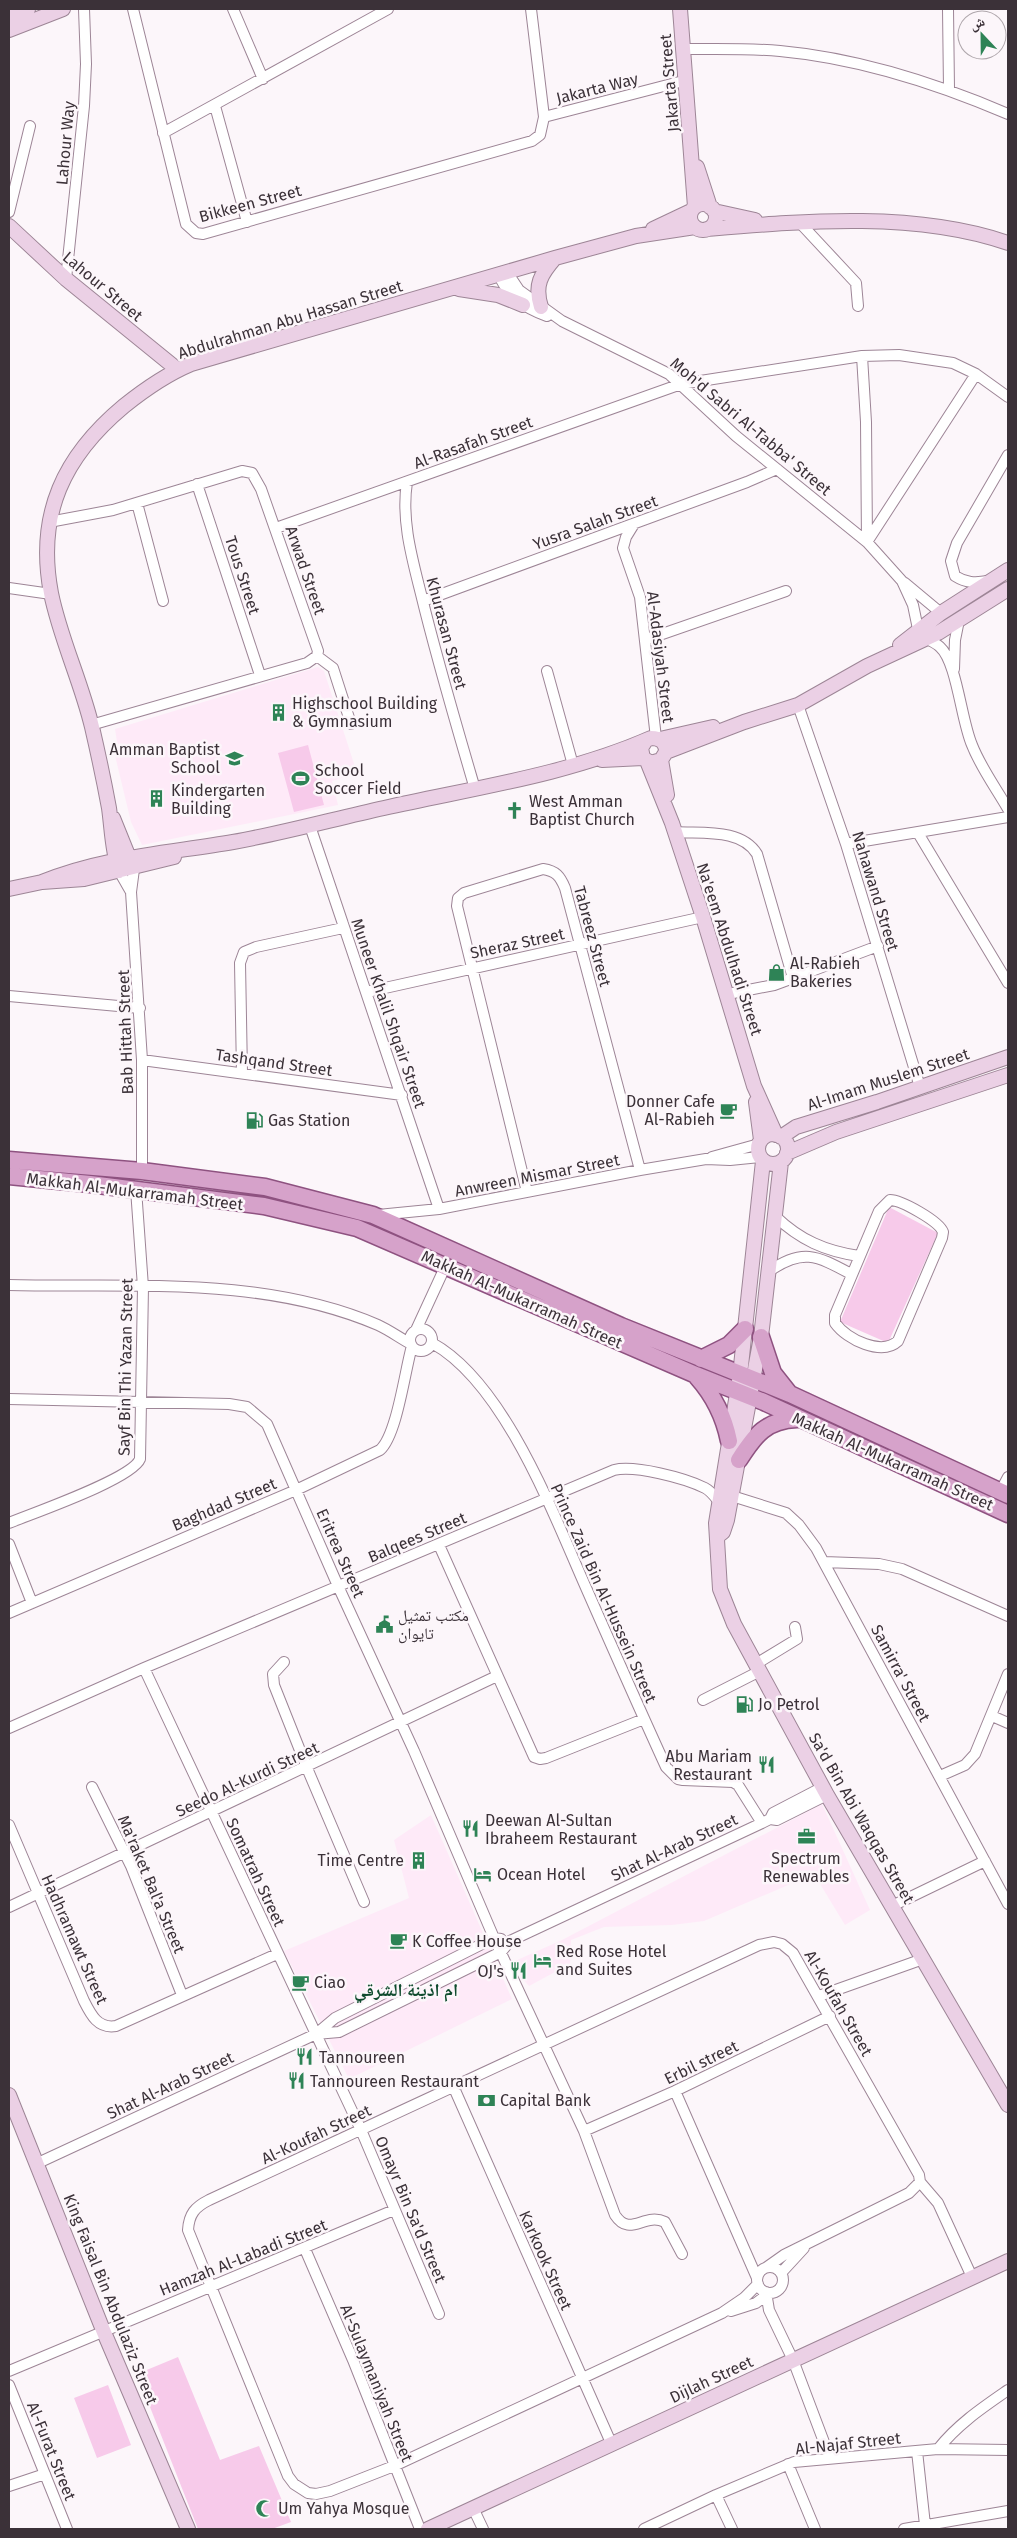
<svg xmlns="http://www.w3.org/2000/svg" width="1017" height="2538" font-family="'Fira Sans','Noto Naskh Arabic',sans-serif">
<rect width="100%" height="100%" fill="#fcf6fa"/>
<!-- built -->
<path fill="#feeaf8" d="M318,667L324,671L357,773L332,781L338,805L142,845L131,822L112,743L117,742L115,729Z
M822,1804L870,1910L845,1925L814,1874L704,1921L672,1925L604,1927L571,1940L570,1964L529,1986L523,1979L515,1961L562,1940Z
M431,1815L512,1999L349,2079L284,1951L409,1898L394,1840Z"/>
<!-- green -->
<path fill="#f7caea" d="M308,745L324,805L294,812L278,753Z
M889,1207L938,1233L888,1343L840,1322Z
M178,2357L220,2460L259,2446L291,2522L272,2529H198L137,2374Z
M108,2385L131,2445L97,2458L74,2398Z"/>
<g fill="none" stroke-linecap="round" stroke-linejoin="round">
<defs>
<path id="street" d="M133,9L186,224L196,233L203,234L532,141L540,135L544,117L531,9
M233,9L263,79
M948,9L949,89
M684,49C716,49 748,48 780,51C857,58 938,84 1008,114
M215,106L247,222
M544,117L687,80
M163,133L388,9
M9,212L30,126
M801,224L856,283L858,306
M507,272L519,290L562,321L669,374L736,436L867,542L902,581L913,605L918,629
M499,275C508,297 525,308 547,316
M66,279L84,106L86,64L84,9
M862,356L866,422L867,542
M407,482C401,520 412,558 421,594C437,660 456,724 475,789
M197,484L260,675
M137,503L163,601
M49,522L113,510L242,471L252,473L261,489L318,651L317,656L307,663L91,725
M634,524L626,537L623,548L640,597L656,738
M276,528L681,384L862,356L899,355L953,363L976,374L1008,397
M867,542L976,374
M988,581C975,583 966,583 955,576L951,561L957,543L1008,455
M905,583L941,613
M9,588L51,594
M423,601L747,482L777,469
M926,638C930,641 936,643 940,647C957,662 961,720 972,745C981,768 996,788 1008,809
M645,640L786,591
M317,656L333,668L351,724
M954,669L955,640L959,620
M547,671L573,765
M798,705L846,844L920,1087
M310,826L439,1209
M675,832C702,834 741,828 757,854L793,978L774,985L728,994
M918,833L1008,983
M846,844L1008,817
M134,869L131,892L142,1060V1171
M119,871L131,892
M793,978L878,946
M367,992L703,917
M9,996L140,1008
M142,1060L402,1095
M242,1073L240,963L244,952L256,947L343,928
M712,1157L759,1144
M527,1192L457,906L458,898L464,893L543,869C556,871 560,876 565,888L640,1170
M890,1200C901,1200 939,1221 943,1232L942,1238L898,1341C882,1356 847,1340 835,1323V1315L879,1211Z
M378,1215L439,1209L640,1170L706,1159L730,1160L760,1157
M775,1216C800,1240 825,1251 859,1256
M768,1272C802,1248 816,1255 851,1274
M9,1285C131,1288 262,1275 378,1325C389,1330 400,1338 411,1344
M410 1340a11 11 0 1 1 22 0a11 11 0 1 1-22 0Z
M416,1330L446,1265
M432,1343C505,1383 554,1516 587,1590C613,1649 639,1708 666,1767L678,1779L683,1780L733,1782L738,1785L762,1823
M9,1399L229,1404L247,1407L267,1424L338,1586L414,1751L494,1938L584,2131L615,2215C630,2238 644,2212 665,2222L682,2254
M1000,1492L1008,1477
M732,1496L786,1513L799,1525L816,1548L1008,1904
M9,1523C33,1513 132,1479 140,1459L143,1287L136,1189
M9,1544L32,1603
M439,1545L534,1757L540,1759L546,1758L644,1719
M824,1562L879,1564L902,1569L1008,1616
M9,1613L296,1490L380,1450C397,1435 405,1370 412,1346
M284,1662L273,1674L274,1685L307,1768L364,1902
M756,1664L797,1639L795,1627
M144,1668L361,2130L439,2314
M703,1700L760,1671
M992,1716L1008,1723
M9,1728L144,1668L614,1470C635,1465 685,1478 705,1488C711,1491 715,1497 719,1502
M940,1776L965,1765L975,1754L1008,1674
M92,1787L131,1866L182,1995
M770,1819L773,1813L823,1787
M9,1825L84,2001C91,2015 98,2029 116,2026L277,1954
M892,1906L985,1861
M9,1907L497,1676
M819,1996L923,1959
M316,2034L339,2032L501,1952L510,1941L762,1823L770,1819L777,1820L827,1795
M454,2088L612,2445
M675,2091L757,2278
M584,2131L675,2091L830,2016
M38,2163L316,2034L335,2018L494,1938L501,1939
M920,2182L938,2203L972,2277
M305,2249L353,2360L420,2529
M757 2280a13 13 0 1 1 26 0a13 13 0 1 1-26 0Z
M781,2273L804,2248
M758,2284L744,2298L722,2313L394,2466L330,2491L316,2494L308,2493L294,2484L288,2476L188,2230C189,2214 195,2207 209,2200L759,1945L774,1942L782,1944L793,1953L919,2175L920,2182L909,2193L784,2255L767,2267
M766,2292L769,2310L793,2360L830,2458
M731,2311L756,2303L764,2297V2292
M9,2371L394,2210
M9,2385L67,2529
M938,2449C958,2424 982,2408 1008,2390
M917,2451L925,2525
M788,2464L815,2529
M9,2486L45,2474
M716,2495L732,2529
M474,2510L483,2529
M644,2529L716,2495L794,2462L938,2449L1008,2450
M904,2529L1008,2511"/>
<path id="secondary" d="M680,9L695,207
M9,17L28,9
M9,30L63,9
M697,167L710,207
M690 217a13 13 0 1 1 26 0a13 13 0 1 1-26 0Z
M714,211L755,220
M9,226L66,279L178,370
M653,229L691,211
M707,229C804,221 915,211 1008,243
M459,289L498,295L523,305
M541,307C534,285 541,274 555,258
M900,645L941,613L1008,570
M660,739L713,727
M666,752L744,722L798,705L867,666L938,633L1008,589
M602,760L643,758
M661,760L667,795
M647,761L672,823L703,917L754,1086L776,1135
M113,818L132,865
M119,871C112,850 112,829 109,808C104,781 98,753 92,727C81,681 60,638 51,593C36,514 64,456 124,406C144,390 167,374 191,364L555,258L636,236L695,227
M42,882C103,857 169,853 233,842C284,833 334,819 384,808C473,788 567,775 651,738C660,738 666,742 666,752L661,760L651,763L643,758L641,748L646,740
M9,889L42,882L84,879L174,857
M756,1102L761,1140
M758 1149a15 15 0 1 1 30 0a15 15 0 1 1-30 0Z
M781,1137L796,1127L877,1102L1008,1057
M787,1153L836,1132L1008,1075
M763,1161L740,1375L716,1523L720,1589L734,1624L827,1795L1008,2105
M718,1536L723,1532L727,1520L761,1337L781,1162
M9,2095L103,2330L188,2529
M428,2529L1008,2261"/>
<path id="primary" d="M9,1160L142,1171L265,1187L373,1215L621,1326L790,1394L1008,1495
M9,1176L90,1184L264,1206L357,1228L696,1375L764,1402L1008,1514
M761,1337L773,1373L788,1392
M701,1359L729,1345L745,1329
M697,1377C714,1396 724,1416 729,1441
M739,1460C755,1435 766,1420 797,1419"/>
</defs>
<!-- street casing -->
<use href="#street" stroke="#9d8596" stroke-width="12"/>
<!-- secondary casing -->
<use href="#secondary" stroke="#9d8596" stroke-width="16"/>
<!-- primary casing -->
<use href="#primary" stroke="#8e5280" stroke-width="19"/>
<!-- street -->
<use href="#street" stroke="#fff" stroke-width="10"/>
<!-- secondary -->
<use href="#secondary" stroke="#ebd0e5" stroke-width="14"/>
<!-- primary -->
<use href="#primary" stroke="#d6a2ca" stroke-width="16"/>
</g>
<!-- icons -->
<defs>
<symbol id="building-bare" viewBox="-9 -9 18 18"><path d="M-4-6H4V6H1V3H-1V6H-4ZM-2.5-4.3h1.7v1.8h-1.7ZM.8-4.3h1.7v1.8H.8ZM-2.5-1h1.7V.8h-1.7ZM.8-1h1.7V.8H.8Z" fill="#2e8356" stroke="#fcf6fa" stroke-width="2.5" paint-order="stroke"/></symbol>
<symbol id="school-bare" viewBox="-9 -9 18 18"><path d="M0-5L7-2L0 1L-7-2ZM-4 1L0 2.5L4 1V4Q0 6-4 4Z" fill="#2e8356" stroke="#fcf6fa" stroke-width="2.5" paint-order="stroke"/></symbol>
<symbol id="stadium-bare" viewBox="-9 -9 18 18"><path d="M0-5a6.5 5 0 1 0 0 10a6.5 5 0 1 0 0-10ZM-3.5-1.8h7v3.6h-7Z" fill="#2e8356" stroke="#fcf6fa" stroke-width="2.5" paint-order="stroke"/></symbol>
<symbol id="church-bare" viewBox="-9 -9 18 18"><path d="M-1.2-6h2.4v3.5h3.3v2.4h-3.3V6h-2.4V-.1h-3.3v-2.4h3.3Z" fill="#2e8356" stroke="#fcf6fa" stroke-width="2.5" paint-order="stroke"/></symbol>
<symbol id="shop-bare" viewBox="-9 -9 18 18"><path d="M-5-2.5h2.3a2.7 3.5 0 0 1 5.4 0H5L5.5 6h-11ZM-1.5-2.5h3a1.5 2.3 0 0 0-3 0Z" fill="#2e8356" stroke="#fcf6fa" stroke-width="2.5" paint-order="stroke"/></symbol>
<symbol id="cafe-bare" viewBox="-9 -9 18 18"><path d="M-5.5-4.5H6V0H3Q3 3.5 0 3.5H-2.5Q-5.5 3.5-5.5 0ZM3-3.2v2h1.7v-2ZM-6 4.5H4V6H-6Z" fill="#2e8356" stroke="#fcf6fa" stroke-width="2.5" paint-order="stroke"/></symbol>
<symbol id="fuel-bare" viewBox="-9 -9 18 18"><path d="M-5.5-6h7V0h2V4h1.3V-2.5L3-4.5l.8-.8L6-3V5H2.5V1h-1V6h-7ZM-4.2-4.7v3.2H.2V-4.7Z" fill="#2e8356" stroke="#fcf6fa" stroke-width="2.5" paint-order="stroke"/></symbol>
<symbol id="civic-bare" viewBox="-9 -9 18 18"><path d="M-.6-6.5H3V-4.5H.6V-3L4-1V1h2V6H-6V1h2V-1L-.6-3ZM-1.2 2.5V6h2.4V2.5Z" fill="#2e8356" stroke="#fcf6fa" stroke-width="2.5" paint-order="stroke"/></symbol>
<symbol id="restaurant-bare" viewBox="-9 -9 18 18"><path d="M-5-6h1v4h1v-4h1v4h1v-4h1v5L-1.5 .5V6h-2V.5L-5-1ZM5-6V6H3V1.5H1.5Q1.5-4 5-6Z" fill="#2e8356" stroke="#fcf6fa" stroke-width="2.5" paint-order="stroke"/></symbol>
<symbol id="office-bare" viewBox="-9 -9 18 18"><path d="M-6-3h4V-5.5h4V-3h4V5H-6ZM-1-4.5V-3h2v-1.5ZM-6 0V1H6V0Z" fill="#2e8356" stroke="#fcf6fa" stroke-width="2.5" paint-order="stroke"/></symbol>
<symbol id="hotel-bare" viewBox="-9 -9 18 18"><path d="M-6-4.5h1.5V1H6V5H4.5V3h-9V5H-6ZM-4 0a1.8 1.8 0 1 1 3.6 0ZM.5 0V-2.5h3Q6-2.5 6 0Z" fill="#2e8356" stroke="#fcf6fa" stroke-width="2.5" paint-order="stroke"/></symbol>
<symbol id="bank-bare" viewBox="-9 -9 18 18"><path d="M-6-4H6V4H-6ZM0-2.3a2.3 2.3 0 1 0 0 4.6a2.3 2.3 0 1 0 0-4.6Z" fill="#2e8356" stroke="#fcf6fa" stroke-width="2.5" paint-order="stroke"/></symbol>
<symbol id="mosque-bare" viewBox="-9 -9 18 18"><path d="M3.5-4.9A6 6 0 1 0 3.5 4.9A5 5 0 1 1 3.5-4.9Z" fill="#2e8356" stroke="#fcf6fa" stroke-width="2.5" paint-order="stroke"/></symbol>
</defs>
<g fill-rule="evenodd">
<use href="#building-bare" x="266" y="700" width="25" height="25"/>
<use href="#school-bare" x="222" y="746" width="25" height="25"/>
<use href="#stadium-bare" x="288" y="766" width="25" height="25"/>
<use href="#building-bare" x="144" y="786" width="25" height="25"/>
<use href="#church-bare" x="502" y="798" width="25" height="25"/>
<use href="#shop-bare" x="764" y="960" width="25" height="25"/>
<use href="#cafe-bare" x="716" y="1098" width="25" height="25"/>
<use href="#fuel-bare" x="242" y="1108" width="25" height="25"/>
<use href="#civic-bare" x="372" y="1612" width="25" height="25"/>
<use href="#fuel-bare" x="732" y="1692" width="25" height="25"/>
<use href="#restaurant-bare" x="754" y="1752" width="25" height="25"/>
<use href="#restaurant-bare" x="458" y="1816" width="25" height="25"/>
<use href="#office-bare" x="794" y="1824" width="25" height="25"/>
<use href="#building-bare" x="406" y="1848" width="25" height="25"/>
<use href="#hotel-bare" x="470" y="1862" width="25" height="25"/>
<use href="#cafe-bare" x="386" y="1928" width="25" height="25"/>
<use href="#hotel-bare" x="530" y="1948" width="25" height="25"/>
<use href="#restaurant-bare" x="506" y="1958" width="25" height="25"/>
<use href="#cafe-bare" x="288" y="1970" width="25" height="25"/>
<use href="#restaurant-bare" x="292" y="2044" width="25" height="25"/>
<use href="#restaurant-bare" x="284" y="2068" width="25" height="25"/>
<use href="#bank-bare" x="474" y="2088" width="25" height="25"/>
<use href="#mosque-bare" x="252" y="2496" width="25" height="25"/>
</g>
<g text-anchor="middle" stroke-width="5" stroke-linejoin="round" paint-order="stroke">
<!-- street labels -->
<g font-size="16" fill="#3b3138" stroke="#fcf6fa">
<text transform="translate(669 83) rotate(-95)" y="6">Jakarta Street</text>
<text transform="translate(597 88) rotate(-14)" y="6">Jakarta Way</text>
<text transform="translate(65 143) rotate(-85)" y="6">Lahour Way</text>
<text transform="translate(250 203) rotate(-15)" y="6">Bikkeen Street</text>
<text transform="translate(103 286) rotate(40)" y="6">Lahour Street</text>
<text transform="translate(290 319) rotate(-17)" y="6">Abdulrahman Abu Hassan Street</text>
<text transform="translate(751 426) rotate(40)" y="6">Moh'd Sabri Al-Tabba' Street</text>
<text transform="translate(473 442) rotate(-20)" y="6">Al-Rasafah Street</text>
<text transform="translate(595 522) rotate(-20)" y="6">Yusra Salah Street</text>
<text transform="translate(306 570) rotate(71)" y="6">Arwad Street</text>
<text transform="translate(243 575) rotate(72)" y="6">Tous Street</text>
<text transform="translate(447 633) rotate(75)" y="6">Khurasan Street</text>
<text transform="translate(661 657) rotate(83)" y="6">Al-Adasiyah Street</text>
<text transform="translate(876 891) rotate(73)" y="6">Nahawand Street</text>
<text transform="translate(593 936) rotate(75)" y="6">Tabreez Street</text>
<text transform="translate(517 943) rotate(-12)" y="6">Sheraz Street</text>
<text transform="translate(730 949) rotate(72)" y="6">Na'eem Abdulhadi Street</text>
<text transform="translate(389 1013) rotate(71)" y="6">Muneer Khalil Shqair Street</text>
<text transform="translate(125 1032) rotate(-92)" y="6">Bab Hittah Street</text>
<text transform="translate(274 1062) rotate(8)" y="6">Tashqand Street</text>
<text transform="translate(888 1079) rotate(-18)" y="6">Al-Imam Muslem Street</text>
<text transform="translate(537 1175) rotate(-11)" y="6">Anwreen Mismar Street</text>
<text transform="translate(135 1191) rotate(7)" y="6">Makkah Al-Mukarramah Street</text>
<text transform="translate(522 1299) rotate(24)" y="6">Makkah Al-Mukarramah Street</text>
<text transform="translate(125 1367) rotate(-89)" y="6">Sayf Bin Thi Yazan Street</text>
<text transform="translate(893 1461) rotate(24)" y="6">Makkah Al-Mukarramah Street</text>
<text transform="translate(224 1504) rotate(-23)" y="6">Baghdad Street</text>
<text transform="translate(417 1537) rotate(-23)" y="6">Balqees Street</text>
<text transform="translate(341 1553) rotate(66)" y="6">Eritrea Street</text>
<text transform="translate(604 1593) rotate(66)" y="6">Prince Zaid Bin Al-Hussein Street</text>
<text transform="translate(901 1673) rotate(62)" y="6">Samirra' Street</text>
<text transform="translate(247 1779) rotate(-25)" y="6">Seedo Al-Kurdi Street</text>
<text transform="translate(862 1818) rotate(60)" y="6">Sa'd Bin Abi Waqqas Street</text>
<text transform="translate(674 1847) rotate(-25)" y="6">Shat Al-Arab Street</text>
<text transform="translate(256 1872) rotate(65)" y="6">Somatrah Street</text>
<text transform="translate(152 1884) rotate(67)" y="6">Ma'raket Bal'a Street</text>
<text transform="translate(75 1939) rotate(66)" y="6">Hadhramawt Street</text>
<text transform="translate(839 2003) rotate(60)" y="6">Al-Koufah Street</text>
<text transform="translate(701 2062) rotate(-26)" y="6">Erbil street</text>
<text transform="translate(170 2085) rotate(-25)" y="6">Shat Al-Arab Street</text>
<text transform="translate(316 2134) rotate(-25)" y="6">Al-Koufah Street</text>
<text transform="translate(411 2209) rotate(67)" y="6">Omayr Bin Sa'd Street</text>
<text transform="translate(243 2257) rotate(-22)" y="6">Hamzah Al-Labadi Street</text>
<text transform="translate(546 2260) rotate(66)" y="6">Karkook Street</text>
<text transform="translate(111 2299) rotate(68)" y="6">King Faisal Bin Abdulaziz Street</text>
<text transform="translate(711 2379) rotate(-25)" y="6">Dijlah Street</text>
<text transform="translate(377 2383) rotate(68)" y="6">Al-Sulaymaniyah Street</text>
<text transform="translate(848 2443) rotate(-6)" y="6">Al-Najaf Street</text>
<text transform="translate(52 2451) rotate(68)" y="6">Al-Furat Street</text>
</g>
<!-- poi labels -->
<g font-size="16" fill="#3b3138" stroke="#fcf6fa" text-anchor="start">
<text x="292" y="709">Highschool Building<tspan x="292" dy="18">&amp; Gymnasium</tspan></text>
<text x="220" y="755" text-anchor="end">Amman Baptist<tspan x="220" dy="18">School</tspan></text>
<text x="315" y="776">School<tspan x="315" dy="18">Soccer Field</tspan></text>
<text x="171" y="796">Kindergarten<tspan x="171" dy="18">Building</tspan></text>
<text x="529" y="807">West Amman<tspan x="529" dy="18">Baptist Church</tspan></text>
<text x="790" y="969">Al-Rabieh<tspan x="790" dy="18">Bakeries</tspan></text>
<text x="715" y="1107" text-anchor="end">Donner Cafe<tspan x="715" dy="18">Al-Rabieh</tspan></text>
<text x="268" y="1126">Gas Station</text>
<text x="398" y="1621">مكتب تمثيل<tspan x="398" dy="18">تايوان</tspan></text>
<text x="758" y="1710">Jo Petrol</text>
<text x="752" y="1762" text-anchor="end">Abu Mariam<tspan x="752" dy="18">Restaurant</tspan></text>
<text x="485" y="1826">Deewan Al-Sultan<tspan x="485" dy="18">Ibraheem Restaurant</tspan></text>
<text x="806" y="1864" text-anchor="middle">Spectrum<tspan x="806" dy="18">Renewables</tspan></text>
<text x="404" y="1866" text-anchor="end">Time Centre</text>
<text x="497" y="1880">Ocean Hotel</text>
<text x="412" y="1947">K Coffee House</text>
<text x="556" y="1957">Red Rose Hotel<tspan x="556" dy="18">and Suites</tspan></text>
<text x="504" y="1977" text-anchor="end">OJ's</text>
<text x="314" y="1988">Ciao</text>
<text x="319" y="2063">Tannoureen</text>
<text x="310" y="2087">Tannoureen Restaurant</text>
<text x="500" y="2106">Capital Bank</text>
<text x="278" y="2514">Um Yahya Mosque</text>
</g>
<!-- neighbourhood labels -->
<g font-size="18" font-weight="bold" fill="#0e4b2d" stroke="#fcf6fa">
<text x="406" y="1996">ام اذينة الشرقي</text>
</g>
</g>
<!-- border -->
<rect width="1017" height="2538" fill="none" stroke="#3b3138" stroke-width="20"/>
<!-- north arrow -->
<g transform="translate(982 35) rotate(338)"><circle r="24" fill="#fcf6fa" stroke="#afa7ac"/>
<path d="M0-4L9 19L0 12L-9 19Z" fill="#2e8356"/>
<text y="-8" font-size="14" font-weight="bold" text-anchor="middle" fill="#3b3138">ش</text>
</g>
</svg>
